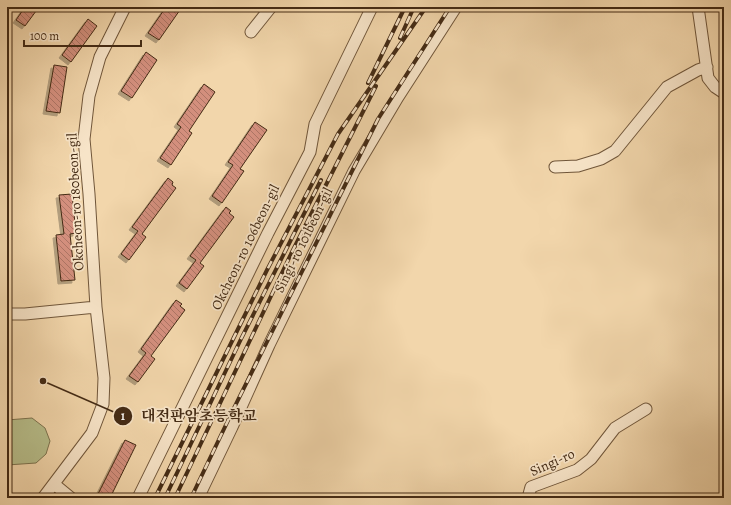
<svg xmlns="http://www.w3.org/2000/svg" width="731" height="505" font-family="Alegreya,'Noto Serif KR',serif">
<defs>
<pattern id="building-back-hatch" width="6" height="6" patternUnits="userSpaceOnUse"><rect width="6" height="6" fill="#d38f7d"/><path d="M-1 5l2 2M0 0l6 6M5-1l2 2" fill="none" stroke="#ad7565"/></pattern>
<filter id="shadow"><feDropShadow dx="-3" dy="3" stdDeviation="0" flood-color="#0004"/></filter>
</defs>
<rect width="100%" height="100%" fill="#f2d6ab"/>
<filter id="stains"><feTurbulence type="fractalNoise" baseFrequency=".005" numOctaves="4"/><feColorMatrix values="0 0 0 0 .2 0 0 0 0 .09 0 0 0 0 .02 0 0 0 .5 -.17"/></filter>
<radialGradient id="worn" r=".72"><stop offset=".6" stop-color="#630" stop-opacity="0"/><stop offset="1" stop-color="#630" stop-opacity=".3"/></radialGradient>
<!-- garden -->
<path fill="#b7be8b" stroke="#7e7450" d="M32,418L45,428L50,441L46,454L36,463L7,465V420Z"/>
<!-- building -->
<path fill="url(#building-back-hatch)" stroke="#442b15" filter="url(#shadow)" d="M25,7H39L25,26L16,20Z
M166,7H182L159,40L148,33Z
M88,19L97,26L71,62L62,55Z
M146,52L157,60L132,98L121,91Z
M54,65L67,67L60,113L46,111Z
M204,84L215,92L189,131L192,133L171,165L160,158L181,127L177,124Z
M255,122L267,130L240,169L244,171L222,203L212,196L233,165L228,162Z
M168,178L173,182L172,185L176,188L142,234L146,237L129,260L121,254L138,231L132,227Z
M72,194L76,233L70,234L75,280L61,281L56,235L64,234L59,195Z
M226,207L231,211L229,213L234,217L200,263L204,266L187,289L179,283L196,260L190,256Z
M176,300L182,304L180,306L185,310L151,356L155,359L138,382L129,376L146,353L141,349Z
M125,440L136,445L110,498H96Z"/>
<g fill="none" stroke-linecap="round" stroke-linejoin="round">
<defs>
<path id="minor" d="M698,7L708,78L715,87L724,93
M251,32L271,7
M555,167L578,166L601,159L615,151L667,87L698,70L707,67
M7,314H25L96,307
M54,484L71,498
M43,498L92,433L103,404L104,378L96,307L89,194L84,139L89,96L100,57L125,7
M138,498L268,233L310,152L315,124L372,7
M198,498L232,427L269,345L354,171L398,97L456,7
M528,498L531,487L577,470L591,459L615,428L646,409"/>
</defs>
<!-- minor casing -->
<use href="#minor" stroke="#70563a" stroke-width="13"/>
<!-- minor -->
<use href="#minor" stroke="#f7e4c8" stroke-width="11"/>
<defs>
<path id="rail" d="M400,38L414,7
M368,83L405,7
M155,498L267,270L338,134L426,7
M165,498L241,339L321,180
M175,498L291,254L376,86
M191,498L234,408L378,119L450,7"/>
</defs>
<!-- rail casing -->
<use href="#rail" stroke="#442b15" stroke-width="4"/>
<!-- rail -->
<use href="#rail" stroke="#f7e4c8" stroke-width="2.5" stroke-dasharray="8" stroke-linecap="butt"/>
</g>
<g text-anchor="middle" stroke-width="3.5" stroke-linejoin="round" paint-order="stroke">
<!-- street labels -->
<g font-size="14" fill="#442b15" stroke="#f7e4c8">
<text transform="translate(75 202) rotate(-93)" y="5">Okcheon-ro 180beon-gil</text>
<text transform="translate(303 240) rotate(-64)" y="5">Singi-ro 101beon-gil</text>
<text transform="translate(245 247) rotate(-64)" y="5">Okcheon-ro 106beon-gil</text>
<text transform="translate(552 462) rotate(-24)" y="5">Singi-ro</text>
</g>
</g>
<!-- callouts -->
<path fill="none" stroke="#442b15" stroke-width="1.5" d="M43 381L123 416"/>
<g fill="#442b15" stroke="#f7e4c8" stroke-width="1.5">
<circle cx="43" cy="381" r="4"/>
<circle cx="123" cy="416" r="10"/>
</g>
<g font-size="12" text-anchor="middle" font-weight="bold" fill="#fff">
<text x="123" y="420">1</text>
</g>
<g font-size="15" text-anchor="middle" font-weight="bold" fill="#442b15" stroke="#f7e4c8" stroke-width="3.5" stroke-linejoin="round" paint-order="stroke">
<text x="199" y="421">대전판암초등학교</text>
</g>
<!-- margin -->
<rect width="731" height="505" fill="none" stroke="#f2d6ab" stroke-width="24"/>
<rect x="8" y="8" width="715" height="489" fill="none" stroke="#442b15" stroke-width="2"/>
<rect x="12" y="12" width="707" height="481" fill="none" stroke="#442b15"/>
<!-- scale -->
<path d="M24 40v6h117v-6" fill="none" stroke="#442b15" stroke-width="2"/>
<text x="30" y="40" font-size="12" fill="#442b15" stroke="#f7e4c8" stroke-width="3" paint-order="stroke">100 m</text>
<rect width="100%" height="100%" filter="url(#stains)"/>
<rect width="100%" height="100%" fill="url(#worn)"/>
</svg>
